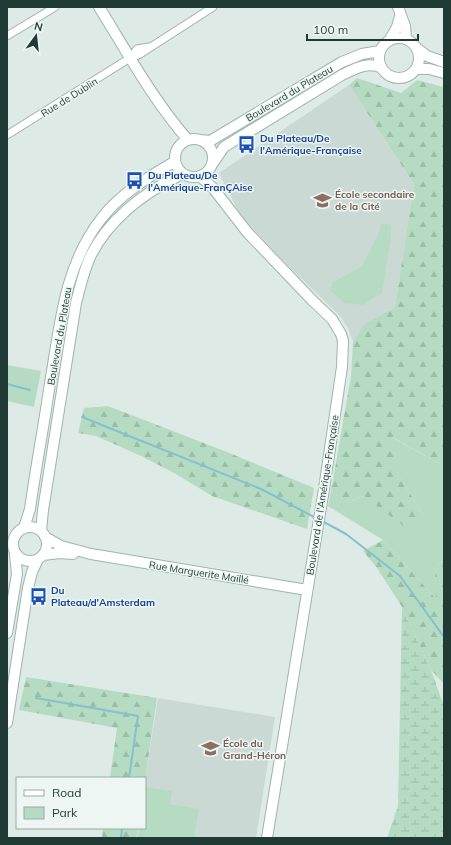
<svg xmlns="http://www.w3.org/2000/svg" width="451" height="845" font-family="Mulish,sans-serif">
<defs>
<pattern id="forest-firs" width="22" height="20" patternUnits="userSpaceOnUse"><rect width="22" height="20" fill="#b5dcc2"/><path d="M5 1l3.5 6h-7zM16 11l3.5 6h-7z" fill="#9bbea7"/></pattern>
<pattern id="wetland-marsh" width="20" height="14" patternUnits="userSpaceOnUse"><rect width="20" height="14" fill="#b5dcc2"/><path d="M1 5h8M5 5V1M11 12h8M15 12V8" fill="none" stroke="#9bbea7"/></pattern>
</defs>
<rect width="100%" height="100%" fill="#ddeae5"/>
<!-- built -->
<path fill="#cbd9d4" d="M349,85L414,184L395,307L364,324L353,342L348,328L340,316L274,252L241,216L219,173Z
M158,698L275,717L256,838H136L138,828H145V780Z"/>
<!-- green -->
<path fill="#b5dcc2" d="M382,223L391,225V237L382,293L363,305L344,303L330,290L333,282L361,267L377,237Z
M7,365L41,371L34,407L7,401Z
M391,437L444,466V560L435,567L437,600L383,540L328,506L331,491L347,503L363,496L424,516L399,476Z
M146,787L172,791L170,804L199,809L194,838H138L140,828H145V796Z"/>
<!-- forest -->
<path fill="url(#forest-firs)" d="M357,78L401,93L417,80L443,87L444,90V466L392,437L399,476L424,516L409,530L363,496L347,503L331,491L351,376L353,342L364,324L395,307L414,184L349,85Z
M108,406L227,452L314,488L307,529L212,496L176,474L141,456L96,436L78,433L84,408Z
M383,540L436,599L435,567L444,560V684L431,670L402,607L377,568L363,551Z
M26,677L157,698L145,780V778H110L117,728L19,710Z
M103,828H138L136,838H102Z"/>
<!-- wetland -->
<path fill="url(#wetland-marsh)" d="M402,607L431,670L444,706V838H387L398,806Z"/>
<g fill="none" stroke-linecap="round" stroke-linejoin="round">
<!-- stream -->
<path stroke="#83c0d1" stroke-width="2" d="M7,384L30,390
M82,417L261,489L316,518
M322,521L346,534L400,576L444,637
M36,698L138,716L129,778
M121,838L122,828"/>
<defs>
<path id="street" d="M7,36L55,7
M131,58L137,49L149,47
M7,135L130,58L140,54L213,7"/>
<path id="secondary" d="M99,7C127,52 153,100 188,140
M398,7L405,26L406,39
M379 58a20 20 0 1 1 40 0a20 20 0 1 1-40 0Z
M389,41L397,27L400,16
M418,49L427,56L444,62
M417,69H429L444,73
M175 158a19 19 0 1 1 38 0a19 19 0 1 1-38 0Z
M200,140L210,141L342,62L362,54L380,51
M213,163L224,147L342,75C354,69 369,61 382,68
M201,177L213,188L247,232L312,300L332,319L341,334L343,341L342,367L324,489L267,838
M13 544a17 17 0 1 1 34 0a17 17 0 1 1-34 0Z
M24,528L30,509C36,466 44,425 50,383C60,326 64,266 101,219C119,195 148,177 174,162
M41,531L43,510L76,303C80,287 84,270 91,255C110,218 145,192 182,174
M45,537L61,546L91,554L307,590
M43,555L60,553L73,554
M7,633L17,574L15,554
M7,723L28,588L32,572L38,559"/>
</defs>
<!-- street casing -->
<use href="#street" stroke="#a0b1ac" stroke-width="9"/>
<!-- secondary casing -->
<use href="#secondary" stroke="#9cb6ae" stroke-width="12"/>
<!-- street -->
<use href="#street" stroke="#fff" stroke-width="7"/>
<!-- secondary -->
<use href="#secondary" stroke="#fff" stroke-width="10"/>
</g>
<!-- icons -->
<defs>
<symbol id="bus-bare" viewBox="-9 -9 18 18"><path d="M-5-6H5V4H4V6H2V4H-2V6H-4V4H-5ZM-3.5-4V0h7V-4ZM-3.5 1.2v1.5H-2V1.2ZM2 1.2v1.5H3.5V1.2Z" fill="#1a4fb4" stroke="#edf6f2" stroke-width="2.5" paint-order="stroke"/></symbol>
<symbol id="school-bare" viewBox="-9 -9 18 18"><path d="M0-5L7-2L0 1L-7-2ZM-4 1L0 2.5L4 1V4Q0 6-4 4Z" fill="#8d6e63" stroke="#edf6f2" stroke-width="2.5" paint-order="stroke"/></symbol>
</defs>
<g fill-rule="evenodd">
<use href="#bus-bare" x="234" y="132" width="25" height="25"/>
<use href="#bus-bare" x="122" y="168" width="25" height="25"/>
<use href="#school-bare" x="310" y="188" width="25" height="25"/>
<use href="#bus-bare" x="26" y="584" width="25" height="25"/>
<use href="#school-bare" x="198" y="736" width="25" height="25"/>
</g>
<g text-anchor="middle" stroke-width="3" stroke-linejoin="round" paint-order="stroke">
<!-- street labels -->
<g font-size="10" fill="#1f3934" stroke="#edf6f2">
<text transform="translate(289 93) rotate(-31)" y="4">Boulevard du Plateau</text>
<text transform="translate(69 97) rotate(-32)" y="4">Rue de Dublin</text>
<text transform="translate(59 336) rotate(-80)" y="4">Boulevard du Plateau</text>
<text transform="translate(322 495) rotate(-81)" y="4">Boulevard de l'Amérique-Française</text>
<text transform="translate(199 572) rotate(9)" y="4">Rue Marguerite Maillé</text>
</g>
<!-- transit labels -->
<g font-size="10" font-weight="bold" fill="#164399" stroke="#edf6f2" text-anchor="start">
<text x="260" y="142">Du Plateau/De<tspan x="260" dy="12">l'Amérique-Française</tspan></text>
<text x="148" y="179">Du Plateau/De<tspan x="148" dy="12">l'Amérique-FranÇAise</tspan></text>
<text x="51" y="594">Du<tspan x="51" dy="12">Plateau/d'Amsterdam</tspan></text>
</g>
<!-- education labels -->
<g font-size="10" font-weight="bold" fill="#785e54" stroke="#edf6f2" text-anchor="start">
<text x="335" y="198">École secondaire<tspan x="335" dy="12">de la Cité</tspan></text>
<text x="223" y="747">École du<tspan x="223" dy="12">Grand-Héron</tspan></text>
</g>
</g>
<!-- border -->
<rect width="451" height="845" fill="none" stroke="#1f3934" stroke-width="16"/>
<!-- legend -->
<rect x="16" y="777" width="130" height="52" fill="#edf6f2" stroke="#9baaa6"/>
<rect x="24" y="790" width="20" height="6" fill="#ffffff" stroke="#9baaa6"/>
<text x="52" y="797" font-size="12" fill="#1f3934">Road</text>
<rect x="24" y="807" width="20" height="12" fill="#b5dcc2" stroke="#9baaa6"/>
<text x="52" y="817" font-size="12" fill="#1f3934">Park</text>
<!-- north arrow -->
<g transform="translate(36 36) rotate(15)" stroke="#edf6f2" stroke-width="3" paint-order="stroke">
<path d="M0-3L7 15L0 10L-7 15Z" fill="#1f3934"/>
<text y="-6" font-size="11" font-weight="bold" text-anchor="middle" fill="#1f3934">N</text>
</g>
<!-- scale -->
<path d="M307 34v6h111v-6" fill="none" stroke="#1f3934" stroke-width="2"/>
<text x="313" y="34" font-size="12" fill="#1f3934" stroke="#edf6f2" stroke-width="3" paint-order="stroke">100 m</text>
</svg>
